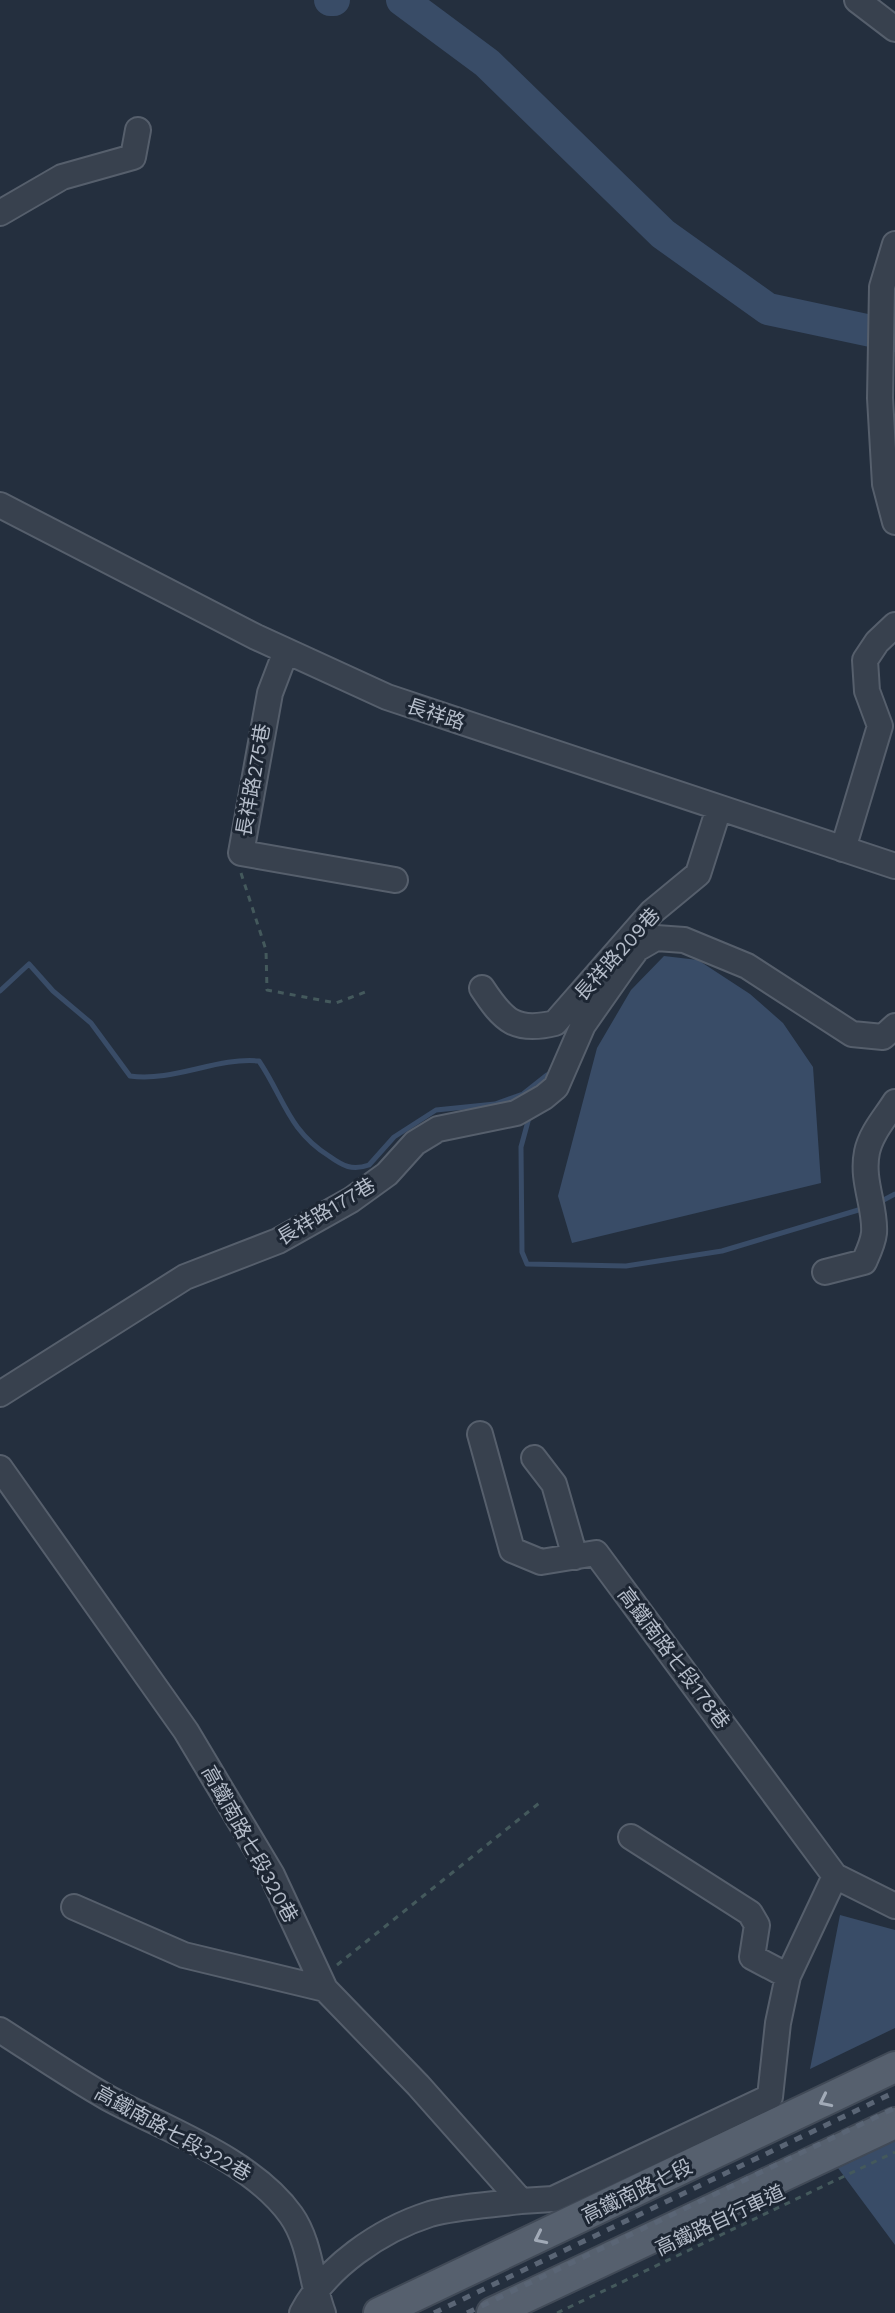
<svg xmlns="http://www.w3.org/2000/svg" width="895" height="2313" font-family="'Work Sans','Noto Sans TC',sans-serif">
<rect width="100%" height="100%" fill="#242f3e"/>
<!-- water -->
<path fill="#394c67" d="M664,956L698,960L750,994L783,1023L813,1067L821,1183L572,1243L558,1196L597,1048L631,990Z
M840,1915L895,1930V2028L810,2069Z
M895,2141V2245L838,2168Z"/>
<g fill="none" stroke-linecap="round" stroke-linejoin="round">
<!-- stream -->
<path stroke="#394c67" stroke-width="5" d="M0,991L29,964L53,991L91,1023L130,1076C174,1082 216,1057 259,1061C284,1098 288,1130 329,1156C343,1166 352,1171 369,1165L394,1137L436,1110L495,1104L523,1094L547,1075L540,1086
M530,1114L521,1147L522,1252L527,1264L626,1266L722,1251L865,1208
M878,1203L895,1194"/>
<!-- river -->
<path stroke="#394c67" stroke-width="32" d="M330,0H334
M402,0L487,63L663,234L768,309L895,336"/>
<defs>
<path id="minor" d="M857,0L895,29
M0,213L62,177L133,157L138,130
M895,244L882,287L880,398L885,484L895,522
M0,505L256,637L387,697L895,866
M286,651L270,693L241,853L395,880
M843,849L880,726L867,691L865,660L877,642L895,625
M482,988C503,1020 515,1033 555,1023L652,912L698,874L719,808
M825,1272L864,1262C868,1253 873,1243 874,1233C876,1207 861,1181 867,1152C871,1133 885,1118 895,1102
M0,1394L185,1277L278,1241L351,1200L387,1174L415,1143L438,1129L516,1113L544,1097L556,1087L583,1025L625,965L637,949L656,938L684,940L747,966L852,1034L883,1037L895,1026
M480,1434L512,1550L541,1562L596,1553L835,1876L895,1906
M534,1458L554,1484L575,1557
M0,1468L186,1731L272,1875L325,1989L418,2085L521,2201L553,2199L770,2097L778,2023L788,1976L835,1876
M631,1837L750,1913L757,1925L752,1957L788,1976
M74,1907L184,1955L325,1989
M0,2030C36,2053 71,2077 108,2098C167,2130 252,2160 291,2215C311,2243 311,2282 323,2313
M302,2313C326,2267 380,2230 430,2214C458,2206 492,2205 521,2201"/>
<path id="major" d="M379,2313L895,2067
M492,2313L895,2123"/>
</defs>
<!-- minor casing -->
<use href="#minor" stroke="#565f6c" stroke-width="28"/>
<!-- major casing -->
<use href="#major" stroke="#414a57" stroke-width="34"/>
<!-- path -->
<path stroke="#44595c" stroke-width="3" stroke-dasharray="6 6" stroke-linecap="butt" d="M241,873L266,950L267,990L336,1003L368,991
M337,1965L543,1800
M557,2313L895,2152"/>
<!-- minor -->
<use href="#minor" stroke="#38414e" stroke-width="24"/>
<!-- major -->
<use href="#major" stroke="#56606e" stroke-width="30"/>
<!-- rail -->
<path stroke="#5a6575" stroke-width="5" stroke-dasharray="8 8" stroke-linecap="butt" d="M434,2313L895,2092
M467,2313L895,2108"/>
</g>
<!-- one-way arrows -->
<defs><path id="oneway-chevron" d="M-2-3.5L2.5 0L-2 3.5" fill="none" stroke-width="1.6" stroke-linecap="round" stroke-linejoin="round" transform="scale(2)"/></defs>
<g stroke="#a1aab7">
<use href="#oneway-chevron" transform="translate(825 2101) rotate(154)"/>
<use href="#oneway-chevron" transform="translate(540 2238) rotate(154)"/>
</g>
<g text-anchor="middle" stroke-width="6" stroke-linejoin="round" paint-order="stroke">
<!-- street labels -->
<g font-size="20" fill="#b4bcc9" stroke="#1d2633">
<text transform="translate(436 714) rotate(18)" y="7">長祥路</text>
<text transform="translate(253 780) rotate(-80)" y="7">長祥路275巷</text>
<text transform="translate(617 954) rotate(-48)" y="7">長祥路209巷</text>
<text transform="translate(326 1211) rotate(-31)" y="7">長祥路177巷</text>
<text transform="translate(674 1658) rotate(53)" y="7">高鐵南路七段178巷</text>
<text transform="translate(250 1844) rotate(61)" y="7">高鐵南路七段320巷</text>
<text transform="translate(173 2133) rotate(29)" y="7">高鐵南路七段322巷</text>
<text transform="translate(637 2191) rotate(-26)" y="7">高鐵南路七段</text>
<text transform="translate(720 2220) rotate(-25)" y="7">高鐵路自行車道</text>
</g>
</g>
</svg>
